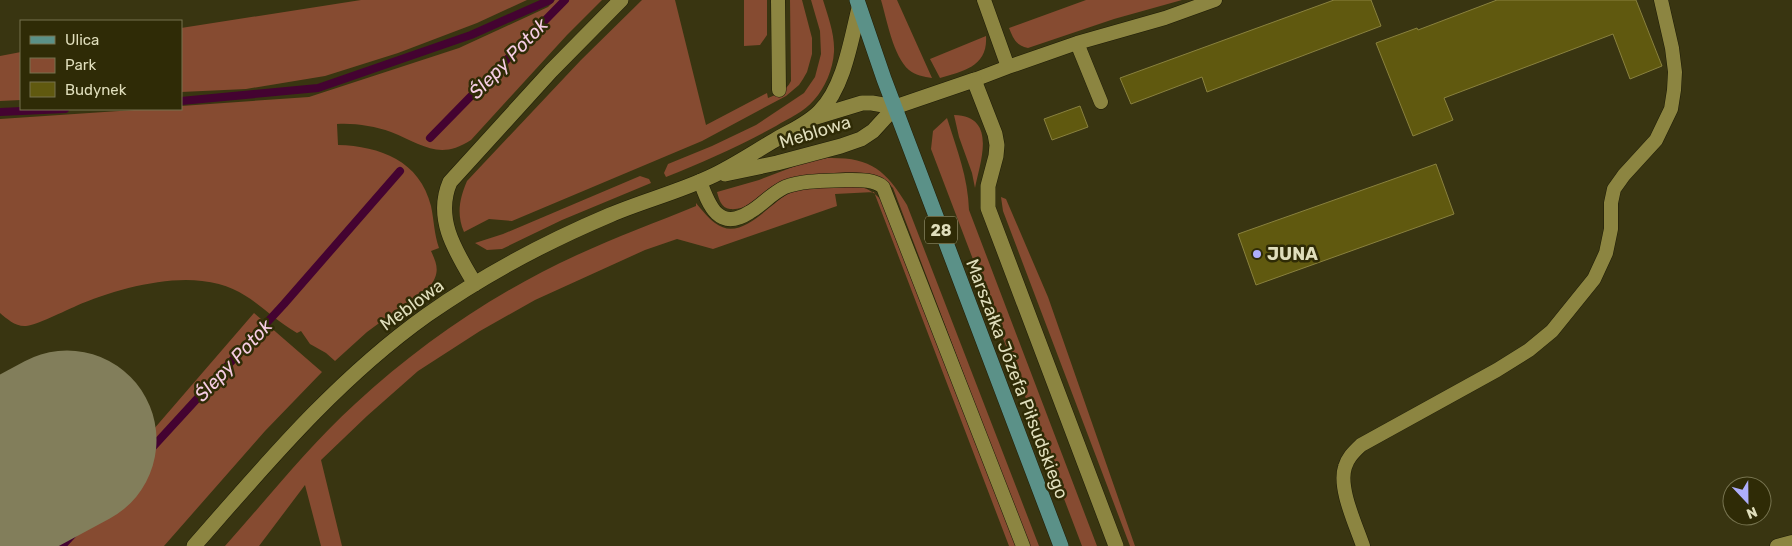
<svg xmlns="http://www.w3.org/2000/svg" width="1792" height="546" font-family="Rubik,sans-serif">
<rect width="100%" height="100%" fill="#393511"/>
<!-- green -->
<path fill="#864b31" d="M361,0H527L477,23L398,53L325,76L246,89L181,92V28Z
M555,0H602L567,35L471,140C439,161 422,144 391,132C374,126 355,123 337,124L338,145C380,146 420,161 431,206C434,220 434,234 439,248L431,251C437,264 440,272 431,285L367,332L335,361L326,353L310,344L301,331L297,333C261,312 248,286 202,281C164,276 110,291 76,306C67,310 34,326 26,326C16,327 7,319 0,313V119L149,109H181V106L309,97L459,48L548,7Z
M642,0H675L706,125L767,93L768,98C778,94 786,91 791,81L790,0H802L812,38V54L807,72L803,79L799,85L786,96L702,141L512,221L489,219L464,232C456,214 460,197 467,181L581,60Z
M744,0H767V35L760,45L744,46Z
M811,0H823C828,16 835,35 834,52C833,69 825,88 814,100C804,112 789,118 776,126C740,146 704,162 666,177L664,173L668,164L712,146L756,125L804,93L815,77L821,54L820,31Z
M881,0H897L932,78C924,77 915,75 909,70C893,56 887,20 881,0Z
M1086,0H1182L1114,19L1028,48C1016,46 1013,38 1009,28Z
M986,36C988,66 964,71 940,78L930,59Z
M21,52V100L0,101V56Z
M954,115C998,116 980,162 975,188L972,173L959,137Z
M947,118C957,150 968,177 969,210L1097,546H1082L931,149L933,131Z
M827,158C870,157 885,169 907,205L1039,546H1029L893,188C887,182 883,178 874,175C854,169 795,175 776,184C760,192 749,211 730,209C721,208 719,199 717,192L759,180L806,162Z
M640,176L649,179L651,183L562,220L502,249L487,250L475,243L503,234Z
M854,186C867,187 874,192 883,202L1017,546H1009L874,192L835,194L837,206L713,249L677,239L645,250L535,300L480,331L418,371L367,416L321,460L342,546H321L305,485L259,546H225C268,498 308,447 355,404C421,343 496,292 577,255C616,237 657,222 696,206V203C702,210 708,218 715,223C742,244 770,201 792,192C810,184 835,187 854,186Z
M1001,197L1006,199L1048,297L1135,546H1130L1003,211Z
M254,313L322,372L265,431L164,546H39L66,515L90,503Z"/>
<g fill="none" stroke-linecap="round" stroke-linejoin="round">
<!-- stream -->
<path stroke="#440331" stroke-width="8" d="M181,101L318,88L471,35L550,0
M0,112L65,109
M430,138L565,0
M62,546L284,304L400,171"/>
<!-- runway -->
<path stroke="#827e5b" stroke-width="179" d="M0,476L67,440"/>
</g>
<!-- building -->
<path fill="#60590f" stroke="#89813e" d="M1334,0H1371L1381,26L1207,92L1202,77L1131,104L1120,78Z
M1497,0H1636L1662,66L1630,79L1613,34L1444,98L1453,120L1413,136L1376,43L1417,28L1418,30Z
M1080,106L1088,127L1052,140L1044,119Z
M1436,164L1454,214L1256,285L1238,234Z"/>
<g fill="none" stroke-linecap="round" stroke-linejoin="round">
<defs>
<path id="service" d="M778,0L779,90
M1077,43L1165,18L1215,0
M1008,67L1077,43L1101,102
M974,80L1008,67L984,0
M700,181C709,206 719,232 750,212C762,205 772,193 785,187C804,180 826,181 846,180C858,180 874,179 883,187L1023,546
M1363,546C1356,525 1338,488 1345,467C1348,457 1354,452 1361,445L1497,370L1529,350L1552,331L1594,279L1606,253L1611,229V203L1614,189L1624,175L1656,140L1671,109L1674,90L1675,72L1672,48L1661,0
M1777,546L1792,542"/>
<path id="minor" d="M816,117L862,103H872L895,107
M725,174L777,163L841,146L861,139L873,131L895,107L974,80L995,134L997,145L996,156L988,186V208L1116,546
M475,284C456,252 434,219 450,182L551,71L621,0
M194,546C266,464 337,379 427,315C484,275 546,242 610,215C643,201 678,192 710,177C732,167 754,152 775,140C790,131 808,124 820,111C844,87 851,40 859,8"/>
<path id="primary" d="M857,0L884,79L1061,546"/>
</defs>
<!-- service casing -->
<use href="#service" stroke="#1e1c07" stroke-width="15"/>
<!-- minor casing -->
<use href="#minor" stroke="#1e1c07" stroke-width="16"/>
<!-- primary casing -->
<use href="#primary" stroke="#1e1c07" stroke-width="16"/>
<!-- service -->
<use href="#service" stroke="#8c8541" stroke-width="14"/>
<!-- minor -->
<use href="#minor" stroke="#8c8541" stroke-width="15"/>
<!-- primary -->
<use href="#primary" stroke="#5b9188" stroke-width="15"/>
</g>
<!-- markers -->
<circle fill="#aeaefb" stroke="#2f2b06" stroke-width="2" cx="1257" cy="254" r="5"/>
<g text-anchor="middle" stroke-width="5" stroke-linejoin="round" paint-order="stroke">
<!-- shield labels -->
<rect fill="#2f2b06" stroke="#aba885" stroke-width="1" x="925" y="216.5" width="32" height="27" rx="4"/>
<g font-size="16" font-weight="bold" fill="#e0debc">
<text x="941" y="236">28</text>
</g>
<!-- street labels -->
<g font-size="18" fill="#e0debc" stroke="#2f2b06">
<text transform="translate(815 132) rotate(-17)" y="6">Meblowa</text>
<text transform="translate(412 305) rotate(-36)" y="6">Meblowa</text>
<text transform="translate(1017 379) rotate(69)" y="6">Marszałka Józefa Piłsudskiego</text>
</g>
<!-- poi labels -->
<g font-size="18" font-weight="bold" fill="#e0debc" stroke="#2f2b06" text-anchor="start">
<text x="1267" y="260">JUNA</text>
</g>
<!-- water labels -->
<g font-size="19" font-style="italic" fill="#f6cde4" stroke="#2f2b06">
<text transform="translate(508 58) rotate(-46)" y="7">Ślepy Potok</text>
<text transform="translate(233 360) rotate(-47)" y="7">Ślepy Potok</text>
</g>
</g>
<!-- legend -->
<rect x="20" y="20" width="162" height="90" fill="#2f2b06" stroke="#76734f"/>
<rect x="30" y="36" width="25" height="8" fill="#5b9188" stroke="#76734f"/>
<text x="65" y="45" font-size="15" fill="#e0debc">Ulica</text>
<rect x="30" y="58" width="25" height="15" fill="#864b31" stroke="#76734f"/>
<text x="65" y="70" font-size="15" fill="#e0debc">Park</text>
<rect x="30" y="82" width="25" height="15" fill="#60590f" stroke="#76734f"/>
<text x="65" y="95" font-size="15" fill="#e0debc">Budynek</text>
<!-- north arrow -->
<g transform="translate(1747 501) rotate(158)"><circle r="24" fill="#2f2b06" stroke="#76734f"/>
<path d="M0-4L9 19L0 12L-9 19Z" fill="#aeaefb"/>
<text y="-8" font-size="14" font-weight="bold" text-anchor="middle" fill="#e0debc">N</text>
</g>
</svg>
